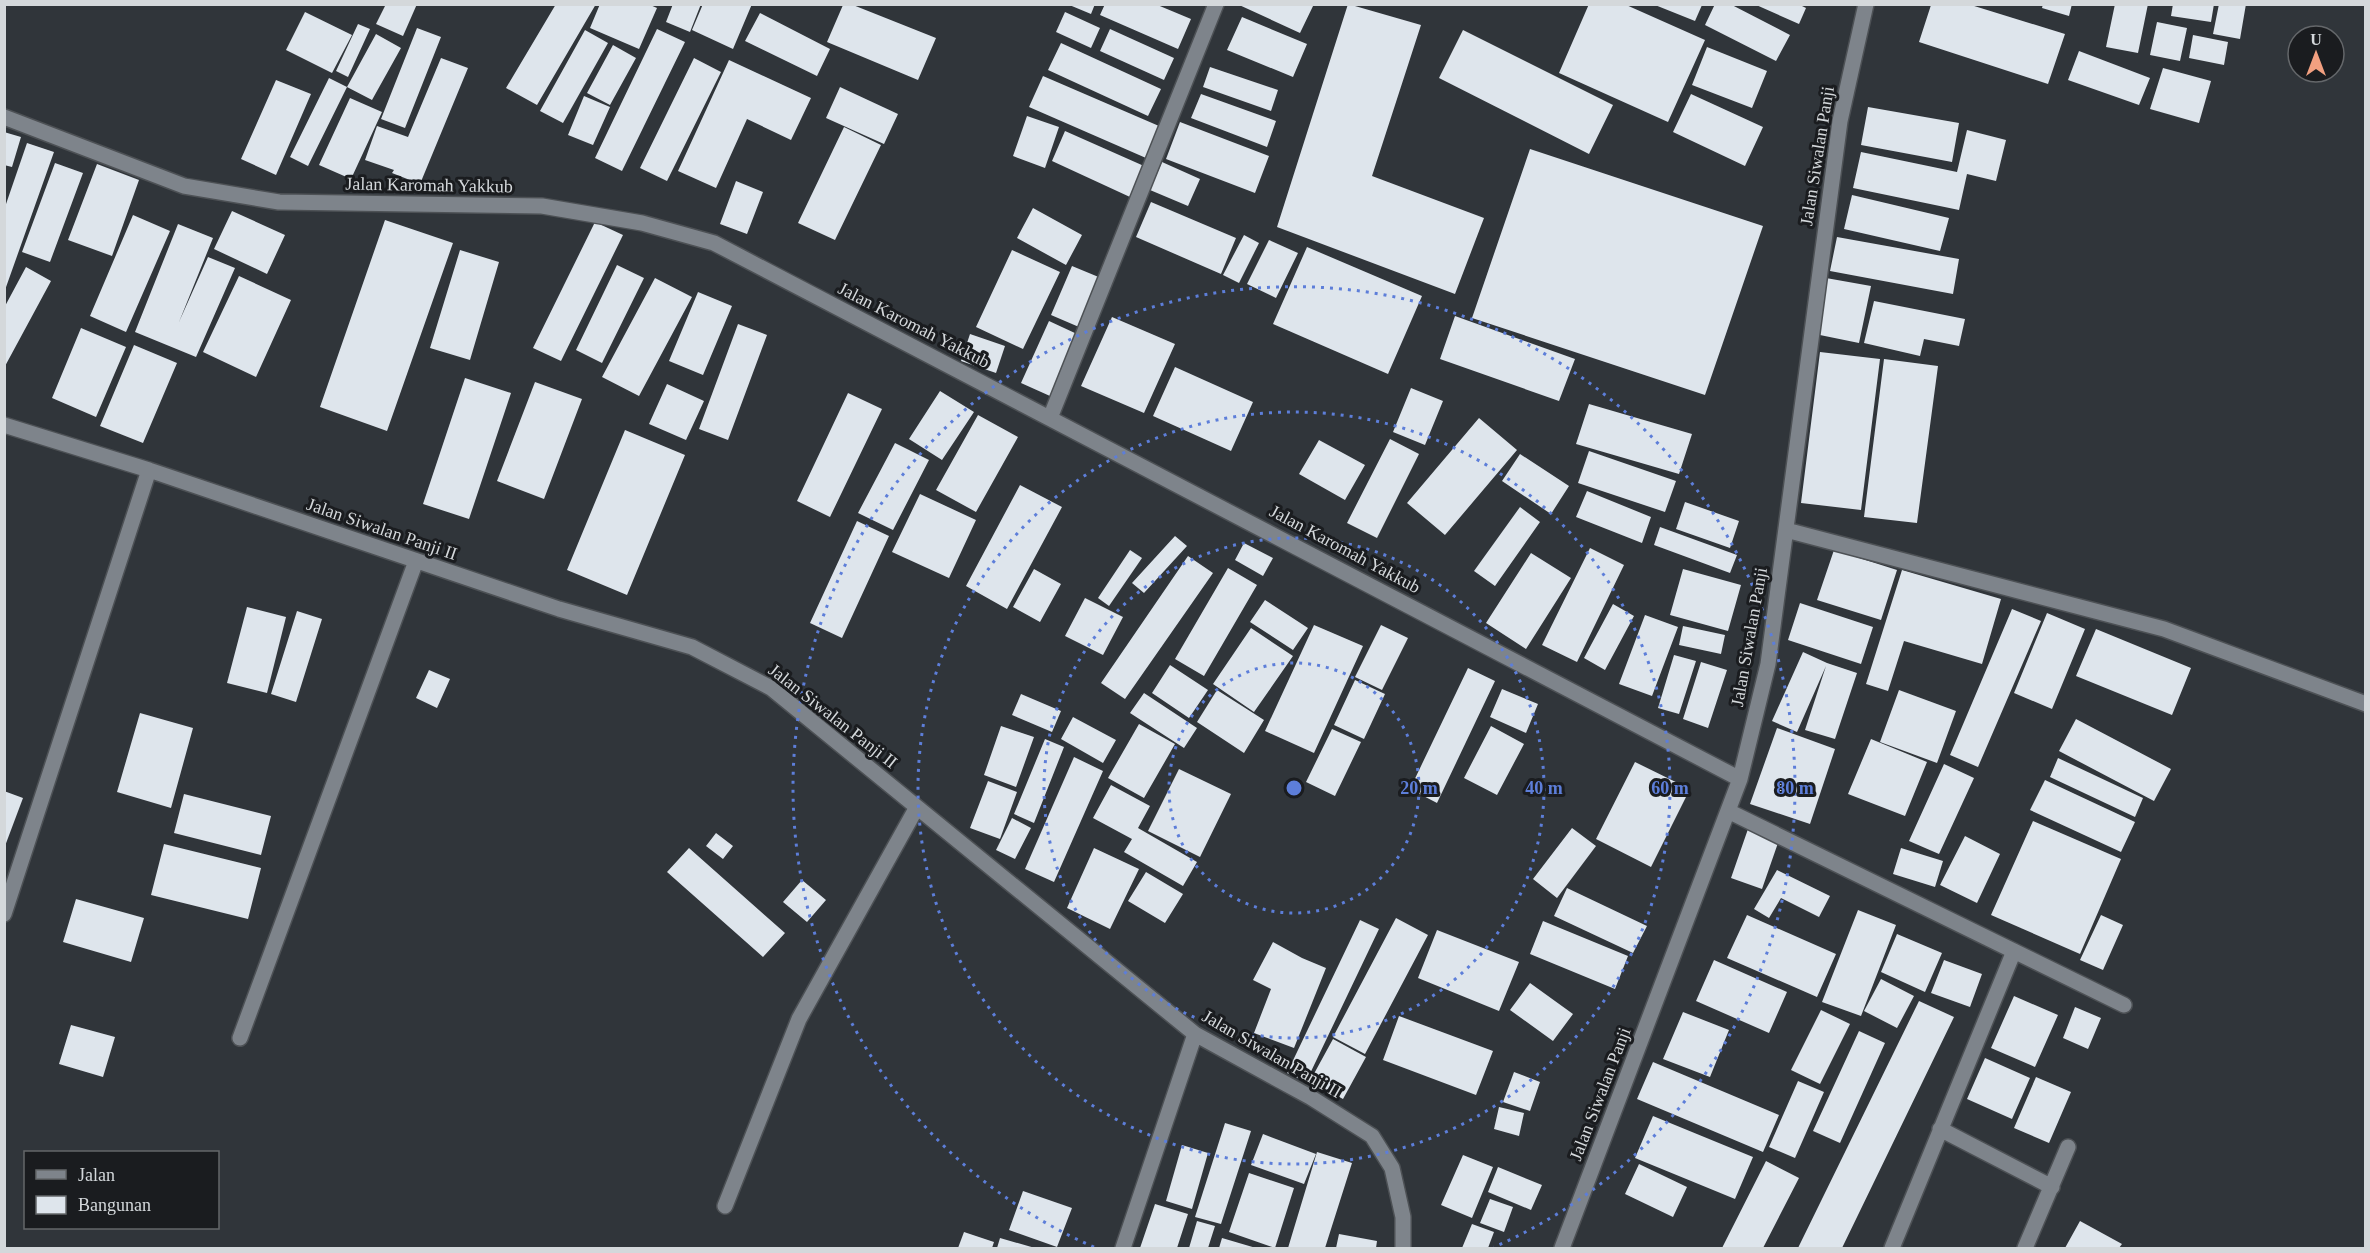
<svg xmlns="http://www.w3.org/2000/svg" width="2370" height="1253" font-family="'Times New Roman',serif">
<rect width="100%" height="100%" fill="#30353a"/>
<!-- building -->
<path fill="#dee5ec" d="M386,4H417L403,36L376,24Z
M556,4H596L537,105L506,88Z
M600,4H648L657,8L639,49L590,28Z
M673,4H701L690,32L666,22Z
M703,4H752L733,49L692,30Z
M1067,4H1095L1091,14Z
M1105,4H1155L1191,19L1178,49L1100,15Z
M1237,4H1314L1300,33Z
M1348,4L1421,25L1372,176L1484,218L1455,294L1277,227Z
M1589,4H1624L1705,40L1668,122L1559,73Z
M1715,4H1730L1790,35L1776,61L1705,25Z
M1754,4H1798L1806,8L1799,24Z
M2043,4H2072L2069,16L2042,8Z
M2115,4H2148L2138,53L2106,47Z
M2173,4H2214L2211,22L2171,16Z
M2219,4H2246L2240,39L2213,34Z
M843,5H853L936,38L918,80L827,42Z
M1655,5H1702L1695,21Z
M1931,5H1971L2065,34L2048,84L1919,42Z
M305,12L352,35L332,73L286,50Z
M1065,12L1100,28L1091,48L1056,32Z
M760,13L830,49L817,76L745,41Z
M1242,17L1307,44L1293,77L1227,50Z
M2157,22L2187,28L2180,61L2150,55Z
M358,24L370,29L348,77L336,71Z
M417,28L441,37L405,128L381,119Z
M657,29L685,42L622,171L595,158Z
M1110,29L1174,58L1164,80L1100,51Z
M585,30L608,43L563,123L540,111Z
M1463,30L1613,105L1589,154L1439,78Z
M376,34L401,48L372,100L347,87Z
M2193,35L2228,42L2224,65L2189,58Z
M1061,43L1161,89L1148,116L1048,70Z
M613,45L636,58L610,105L587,93Z
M1707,47L1767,71L1752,108L1692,85Z
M2079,51L2150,78L2139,105L2068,80Z
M441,58L468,68L420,184L392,173L394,170L365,160L377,126L408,137Z
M694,58L721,72L667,181L640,168Z
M729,60L811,98L791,140L747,119L716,188L678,171Z
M1210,67L1278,90L1271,111L1203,87Z
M2163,68L2211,81L2199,123L2150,109Z
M1043,76L1159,126L1146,158L1029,107Z
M329,78L347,87L308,166L290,157Z
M276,80L311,94L276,175L241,159Z
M840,87L898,114L884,144L826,118Z
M1201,94L1276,121L1267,147L1191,118Z
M1691,94L1763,127L1745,166L1673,132Z
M584,96L610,107L593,145L568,135Z
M350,98L382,112L351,179L319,165Z
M1868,107L1959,123L1952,162L1861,145Z
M1027,116L1059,127L1045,168L1013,156Z
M1180,122L1269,156L1255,193L1166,159Z
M844,127L881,145L835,240L798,223Z
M1967,130L2006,140L1996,181L1967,174L1959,210L1853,188L1861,152L1957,172Z
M1065,131L1144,166L1130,197L1052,161Z
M4,132L21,137L12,167L4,165Z
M27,143L54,152L5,290V207Z
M1530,149L1763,226L1705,395L1472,318Z
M1162,162L1200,179L1188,206L1150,190Z
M55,163L83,173L50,262L22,252Z
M97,164L139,180L112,256L68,240Z
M736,181L763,192L747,234L720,224Z
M1852,195L1949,218L1940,251L1844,229Z
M1151,202L1236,238L1221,274L1136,237Z
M1033,208L1082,235L1066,265L1017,238Z
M232,211L285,235L267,274L214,249Z
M133,215L170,231L126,332L90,316Z
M385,220L453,243L387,431L320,407Z
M595,222L623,235L561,361L533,348Z
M178,224L213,238L179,322L208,257L235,268L196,357L135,332Z
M1244,235L1259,243L1239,283L1223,275Z
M1837,237L1959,259L1953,294L1830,271Z
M1269,240L1298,253L1276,298L1247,284Z
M1307,247L1422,296L1388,374L1273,324Z
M460,250L499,262L470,360L430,348Z
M1012,250L1060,272L1023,349L976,327Z
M617,265L644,278L602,363L576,350Z
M1072,266L1101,278L1079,327L1051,315Z
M26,267L51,281L4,368V308Z
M239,276L291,300L256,377L203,352Z
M655,278L692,297L639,396L602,377Z
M1826,278L1871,286L1859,343L1815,334Z
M698,292L732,306L703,375L669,361Z
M1874,301L1965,319L1959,346L1924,339L1920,356L1864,343Z
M1455,316L1575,359L1559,401L1440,359Z
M1112,317L1175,344L1144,413L1081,386Z
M1049,321L1077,334L1050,396L1021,383Z
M738,324L767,335L728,440L699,429Z
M81,328L126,347L96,417L52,398Z
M970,334L1005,346L996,373L961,361Z
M134,345L177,363L143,443L100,426Z
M1820,352L1880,359L1861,510L1801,503Z
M1884,359L1938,366L1917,523L1864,517Z
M1175,367L1253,402L1231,451L1153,416Z
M465,378L511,393L469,519L423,504Z
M535,382L582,399L544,499L497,481Z
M667,384L704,401L686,440L649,424Z
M1411,388L1443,401L1425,445L1393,432Z
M940,391L974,412L942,460L909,439Z
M848,393L882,409L830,517L797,501Z
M1589,404L1692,434L1679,474L1576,444Z
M978,415L1018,437L976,512L936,490Z
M1479,418L1517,450L1445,535L1407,503Z
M625,430L685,455L627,595L567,570Z
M1390,439L1419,454L1377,538L1347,523Z
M1319,440L1365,465L1345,500L1299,474Z
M895,443L929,460L893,530L858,513Z
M1589,451L1676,481L1665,512L1578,483Z
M1520,454L1569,486L1551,514L1502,481Z
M1020,485L1062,507L1007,609L966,586Z
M1587,491L1651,517L1642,543L1576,517Z
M920,494L976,520L949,578L892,552Z
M1685,502L1739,521L1730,548L1676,529Z
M1520,507L1540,522L1495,586L1474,571Z
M857,521L889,536L842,638L810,623Z
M1660,527L1737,555L1730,573L1654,545Z
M1175,536L1187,546L1144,593L1132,583Z
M1244,543L1273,558L1263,576L1235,560Z
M1590,548L1624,565L1577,662L1542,645Z
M1130,550L1142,558L1109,606L1098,598Z
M1834,550L1897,570L1881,620L1817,600Z
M1531,553L1571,578L1526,649L1486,623Z
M1188,556L1213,573L1125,699L1101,683Z
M1228,568L1257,585L1204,676L1175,659Z
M1034,569L1061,584L1040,622L1013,607Z
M1683,569L1741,585L1728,631L1670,615Z
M1902,570L2001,599L1982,664L1904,641L1888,691L1866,684Z
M1085,598L1123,617L1103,655L1065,636Z
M1265,600L1308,628L1293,650L1250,622Z
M1800,603L1873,627L1861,664L1788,640Z
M1613,604L1634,616L1605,670L1584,658Z
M247,607L286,617L267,693L227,683Z
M2012,609L2041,621L1978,767L1950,755Z
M297,611L322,619L296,702L271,694Z
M2047,613L2085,629L2052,709L2014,693Z
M1645,615L1678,627L1652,696L1619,684Z
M1314,625L1363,646L1314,753L1265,731Z
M1381,625L1408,638L1382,690L1355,677Z
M1683,626L1725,635L1721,654L1679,645Z
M1251,628L1293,656L1254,712L1213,684Z
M2096,629L2191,668L2172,715L2076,676Z
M1803,652L1827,663L1857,673L1835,739L1805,730L1826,666L1797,732L1772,721Z
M1674,655L1696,661L1679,714L1658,708Z
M1701,662L1727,670L1708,728L1683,719Z
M1170,665L1208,690L1189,718L1152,693Z
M1468,668L1495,681L1437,803L1410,789Z
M429,670L450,679L437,708L416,698Z
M1355,680L1385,694L1364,739L1334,725Z
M1502,689L1538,704L1526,733L1490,717Z
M1217,690L1264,720L1244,753L1197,722Z
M1899,690L1956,711L1937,763L1880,742Z
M1144,693L1197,728L1184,748L1130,713Z
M1021,694L1061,711L1052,732L1012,715Z
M140,713L193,728L171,808L117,792Z
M1073,717L1116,740L1103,763L1061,739Z
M2076,719L2171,769L2154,801L2059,751Z
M1139,724L1175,744L1144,798L1108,778Z
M1001,726L1034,737L1016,787L984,775Z
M1491,726L1524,744L1497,795L1464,778Z
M1777,728L1835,749L1810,824L1750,804Z
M1332,729L1361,742L1335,796L1306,782Z
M1045,739L1064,747L1034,823L1014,814Z
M1871,739L1927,762L1905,816L1848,794Z
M1074,757L1103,771L1054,882L1025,869Z
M2058,758L2143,798L2135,817L2050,777Z
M1635,762L1690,789L1651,867L1596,839Z
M1944,764L1974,778L1939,854L1909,841Z
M1179,769L1231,794L1200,857L1148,831Z
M2045,780L2135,822L2121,852L2030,810Z
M988,781L1017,792L1000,839L970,828Z
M1111,785L1150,806L1138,828L1197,862L1183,886L1124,852L1132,839L1093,818Z
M4,791L23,798L5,846H4Z
M184,794L271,816L261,855L174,833Z
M1012,818L1031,828L1015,859L996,850Z
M2033,821L2121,859L2080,954L1991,915Z
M1572,828L1596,846L1557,898L1533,879Z
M1748,829L1779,840L1762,889L1731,878Z
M716,833L733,846L723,859L706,846Z
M1965,836L2000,854L1977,903L1940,885Z
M164,844L261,868L248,919L151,895Z
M689,848L785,933L763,957L667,872Z
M1094,848L1139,869L1110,929L1067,908Z
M1901,848L1943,861L1935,887L1893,874Z
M1777,870L1830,896L1819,917L1781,898L1769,918L1754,909Z
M1146,872L1183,894L1165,923L1128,901Z
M802,880L826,900L807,922L783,902Z
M1567,888L1647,926L1633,953L1554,916Z
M76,899L144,918L131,962L63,942Z
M1858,910L1896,925L1861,1016L1822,1002Z
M1747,915L1836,954L1817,997L1727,958Z
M2101,915L2123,925L2103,970L2080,960Z
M1396,918L1428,935L1365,1054L1333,1037Z
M1360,920L1379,929L1306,1082L1287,1073Z
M1543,921L1628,956L1615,989L1530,954Z
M1437,930L1519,962L1499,1011L1418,978Z
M1897,934L1942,953L1925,992L1881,972Z
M1273,942L1302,958L1326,968L1294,1048L1254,1033L1271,989L1253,980Z
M1714,960L1787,992L1769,1033L1696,1001Z
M1944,960L1982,974L1970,1007L1931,993Z
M1881,979L1914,996L1897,1028L1864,1011Z
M1530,983L1573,1014L1553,1041L1510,1010Z
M2014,996L2058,1015L2035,1067L1991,1048Z
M1919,1001L1954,1017L1842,1248H1798Z
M2075,1007L2101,1018L2088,1049L2063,1038Z
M1821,1010L1850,1024L1820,1084L1791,1070Z
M1683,1012L1729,1030L1710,1077L1663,1059Z
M1399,1016L1493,1051L1476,1095L1383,1060Z
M71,1025L115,1037L103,1077L59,1064Z
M1859,1031L1885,1043L1840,1143L1813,1131Z
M1333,1039L1366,1057L1343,1099L1310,1081Z
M1985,1058L2030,1078L2012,1119L1967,1099Z
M1653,1062L1779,1115L1763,1152L1637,1099Z
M1514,1072L1540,1082L1530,1111L1503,1102Z
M2036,1077L2071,1092L2049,1143L2014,1128Z
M1798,1081L1824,1092L1795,1158L1769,1147Z
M1499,1107L1524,1113L1519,1136L1494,1129Z
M1653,1116L1753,1157L1735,1199L1635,1158Z
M1225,1123L1251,1131L1221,1224L1195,1217Z
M1263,1134L1316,1154L1304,1184L1251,1165Z
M1182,1145L1208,1153L1192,1209L1166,1201Z
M1317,1152L1352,1163L1325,1248H1288Z
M1463,1155L1493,1167L1472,1218L1441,1205Z
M1766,1161L1799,1178L1763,1248H1722Z
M1639,1164L1687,1187L1673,1217L1625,1194Z
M1498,1167L1542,1185L1531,1210L1488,1192Z
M1249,1173L1294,1188L1275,1248L1229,1232Z
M1023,1191L1072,1208L1057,1247L1009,1230Z
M1490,1199L1513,1207L1504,1232L1480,1223Z
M1155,1204L1188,1214L1177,1248H1140Z
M1197,1221L1215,1226L1208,1248H1189Z
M2080,1221L2122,1244L2119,1248H2065Z
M1472,1224L1494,1232L1488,1248H1462Z
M964,1232L994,1242L992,1248H958Z
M1339,1234L1377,1241L1376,1248H1336Z
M1000,1238L1035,1248H997Z
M1222,1238L1256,1248H1219Z"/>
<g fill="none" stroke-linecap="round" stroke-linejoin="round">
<defs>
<path id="minor" d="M4,117L184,186L279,202L542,206L642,223L714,243L1740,779
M1050,418L1216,4
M4,425L149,470L559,609L692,647L771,688L1195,1034L1310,1097L1372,1136L1392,1168L1403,1217V1248
M1786,530L2164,629L2366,704
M1728,811L2124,1005
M4,914L149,470
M240,1038L416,561
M1940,1129L2052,1187
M725,1206L799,1019L917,807
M1123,1248L1195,1034
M1562,1248L1740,779L1768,664L1840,121L1866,4
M1892,1248L2014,951
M2025,1248L2068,1147"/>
</defs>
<!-- minor casing -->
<use href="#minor" stroke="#4d5155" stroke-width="18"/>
<!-- minor -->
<use href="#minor" stroke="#7e848b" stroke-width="15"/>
</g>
<!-- distance rings -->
<g fill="none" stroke="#5d7ed9" stroke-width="3" stroke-dasharray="3 6">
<circle cx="1294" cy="788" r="125"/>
<circle cx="1294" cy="788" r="250"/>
<circle cx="1294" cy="788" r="376"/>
<path d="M1094 1247A501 501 0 1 1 1494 1247"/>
</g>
<g text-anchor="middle" stroke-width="6" stroke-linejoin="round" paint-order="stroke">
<!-- street labels -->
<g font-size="18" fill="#d4d8db" stroke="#1a1c1f">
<text transform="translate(1817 156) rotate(-81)" y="6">Jalan Siwalan Panji</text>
<text transform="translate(429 185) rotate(1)" y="6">Jalan Karomah Yakkub</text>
<text transform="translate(914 325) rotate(27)" y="6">Jalan Karomah Yakkub</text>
<text transform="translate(382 529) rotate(19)" y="6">Jalan Siwalan Panji II</text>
<text transform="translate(1345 549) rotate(28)" y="6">Jalan Karomah Yakkub</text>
<text transform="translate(1749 637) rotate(-80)" y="6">Jalan Siwalan Panji</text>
<text transform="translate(833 716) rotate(38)" y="6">Jalan Siwalan Panji II</text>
<text transform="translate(1272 1054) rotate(30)" y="6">Jalan Siwalan Panji II</text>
<text transform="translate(1600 1094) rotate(-69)" y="6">Jalan Siwalan Panji</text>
</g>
</g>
<circle cx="1294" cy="788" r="9" fill="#5d7ed9" stroke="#1a1c1f" stroke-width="3"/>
<g font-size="18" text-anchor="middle" font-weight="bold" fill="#5d7ed9" stroke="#1a1c1f" stroke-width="6" stroke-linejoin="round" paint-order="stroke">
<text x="1419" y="794">20 m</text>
<text x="1544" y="794">40 m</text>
<text x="1670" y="794">60 m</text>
<text x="1795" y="794">80 m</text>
</g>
<!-- border -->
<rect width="2370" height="1253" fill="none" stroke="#d4d8db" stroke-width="12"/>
<!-- legend -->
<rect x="24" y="1151" width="195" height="78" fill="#1a1c1f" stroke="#64676a" stroke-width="1.5"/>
<rect x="36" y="1170" width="30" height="9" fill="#7e848b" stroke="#64676a" stroke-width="1.5"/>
<text x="78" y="1181" font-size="18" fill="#d4d8db">Jalan</text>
<rect x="36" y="1196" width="30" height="18" fill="#dee5ec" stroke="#64676a" stroke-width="1.5"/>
<text x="78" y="1211" font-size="18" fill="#d4d8db">Bangunan</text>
<!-- north arrow -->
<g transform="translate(2316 54)"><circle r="28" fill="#1a1c1f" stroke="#64676a" stroke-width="1.5"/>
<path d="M0-4.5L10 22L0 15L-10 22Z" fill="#f2a080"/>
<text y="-9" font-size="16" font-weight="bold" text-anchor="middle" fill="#d4d8db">U</text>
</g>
</svg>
